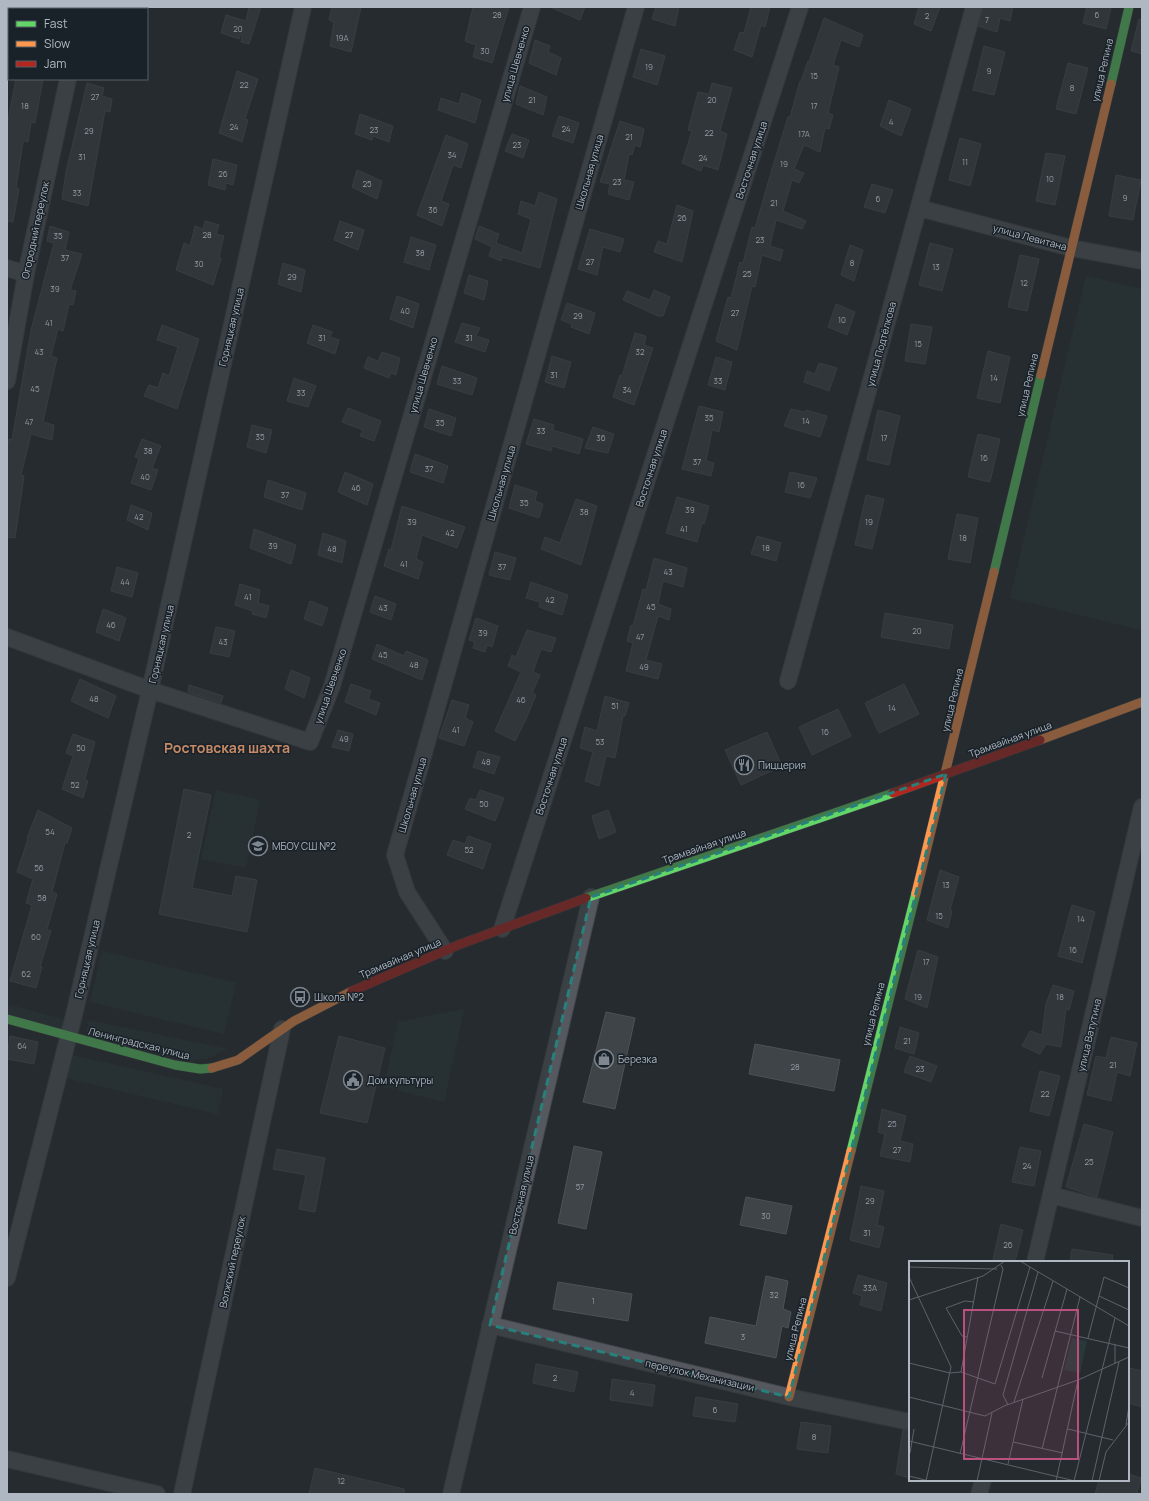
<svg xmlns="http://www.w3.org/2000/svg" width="1149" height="1501" font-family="Manrope,sans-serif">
<rect width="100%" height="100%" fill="#262b30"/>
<!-- green -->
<path fill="#293939" d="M1086,276L1142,289V630L1010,598Z
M216,790L260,800L246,868L201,859Z
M102,951L236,983L224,1034L90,1002Z
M7,1004L69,1021L66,1030L7,1015Z
M464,1009L444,1102L384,1087L398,1022Z
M89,1020L227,1049L207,1059L187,1061L85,1036Z
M71,1055L223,1089L218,1114L65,1078Z"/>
<!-- building -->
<path fill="#3f4448" stroke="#4d5258" d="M249,7H261L249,44L241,42L242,36L240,35L239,39L221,33L226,15L246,21Z
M332,7H361L351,52L330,46L334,22L329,20Z
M473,7H509L492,63L473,57L476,45L465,41Z
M550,7H585L580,20Z
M656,7H679L675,26L652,19Z
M751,7H770L765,27L761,25L752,57L734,50L740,32L744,33Z
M919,7H940L931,31L914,24Z
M983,7H1013L1010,21L1000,18L997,32L978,26Z
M1087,7H1111L1106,29L1083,23Z
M824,18L863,35L859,47L841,40L833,65L839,67L828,113L833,115L829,129L825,128L820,152L804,145L794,169L804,173L799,183L792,180L783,211L806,221L802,229L776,220L770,246L783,250L780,261L762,255L755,287L752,286L737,350L716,341L728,297L731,298L740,262L743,263L752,227L755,228L772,169L788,117H790L800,81H801L808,61L809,62Z
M1139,19L1142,20V54L1131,51Z
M535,40L550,46L548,52L561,58L556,75L529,63Z
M984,46L1005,52L994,95L973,90Z
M641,49L665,56L657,85L633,77Z
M1068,63L1088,68L1076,114L1056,109Z
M237,71L258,79L245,119L248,120L242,142L219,133Z
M16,79H43L35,123L31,122L28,142L23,141L16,188L19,189L13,222L7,221V126Z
M87,83L104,88L102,96L112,99L110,112L105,111L88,206L62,199L66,172Z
M712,83L732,88L720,131L727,134L718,170L703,165L701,171L682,163L692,131L688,130L698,92L709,94Z
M520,86L547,97L543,115L516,104Z
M462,93L481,100L475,123L438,110L441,98L459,104Z
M889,100L911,109L901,136L880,126Z
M360,114L393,126L389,142L373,136L372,140L355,134Z
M559,116L579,123L573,143L552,136Z
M620,121L644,129L640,147L635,145L632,155L629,154L624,180L634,182L629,200L608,194L610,184L600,182Z
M512,134L529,140L523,158L505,151Z
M446,135L468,144L461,168L453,165L441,201L449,204L442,226L417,215Z
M960,138L981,144L970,186L949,180Z
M1046,153L1065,156L1055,205L1036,201Z
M213,159L237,165L233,185L226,183L225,190L208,185Z
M357,170L382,181L377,199L352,187Z
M1116,175L1141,180L1133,220L1109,216Z
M872,184L893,190L885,213L864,207Z
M539,192L557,199L540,268L502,257L501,261L489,256L492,247L475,239L479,226L499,234L496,243L522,253L531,219L518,214L521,201L535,206Z
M677,205L693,211L682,262L654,252L658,241L667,244Z
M205,221L219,225L216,234L224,236L219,257L221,258L213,285L176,270L184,243L190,246L195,226L203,229Z
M340,221L364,230L358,250L334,240Z
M50,226L69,232L65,250L82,254L70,290L76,291L73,305L69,304L63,331L58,329L51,356L57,358L43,422L54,425L52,440L31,434L21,475L24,476L15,538L7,537V448L9,439L12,440L31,330L54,243L47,241Z
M590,229L624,239L620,252L603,247L597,275L578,269Z
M411,237L436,245L429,270L404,262Z
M930,243L953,249L942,291L919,285Z
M850,245L863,250L854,281L841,275Z
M1020,255L1039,259L1027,311L1008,307Z
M283,263L305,270L301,292L278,284Z
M469,275L488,281L484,300L464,293Z
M654,290L670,297L663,316H658L623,300L627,291L650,300Z
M397,296L419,304L413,328L390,319Z
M567,303L595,313L589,334L571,327L572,324L561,320Z
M836,304L855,312L847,335L828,327Z
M462,323L480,328L476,336L489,340L485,352L455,342Z
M911,324L932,327L925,364L905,361Z
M162,325L199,339L177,409L144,396L149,385L158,388L163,373L169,376L178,347L157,340Z
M313,325L332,332L330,337L339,340L335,354L307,343Z
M635,333L646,336L644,345L653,348L634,405L613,397L620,375L622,376Z
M988,351L1010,357L1000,403L977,398Z
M382,352L400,358L396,375L391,373L389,378L364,368L368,357L378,361Z
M552,356L571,362L564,388L545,382Z
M716,357L732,362L725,390L708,385Z
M819,363L837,368L829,391L804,382L807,371L815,374Z
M442,366L477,378L472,395L437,384Z
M294,378L316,386L308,407L287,401Z
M699,406L723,412L719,432L712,430L706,461L714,463L711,476L682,469Z
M348,408L381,421L374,441L360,436L363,430L342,422Z
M429,409L456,418L451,436L424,427Z
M791,409L805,412L806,410L827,416L820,437L784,426Z
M878,410L900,416L889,465L867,460Z
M534,419L554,425L553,430L583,439L579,454L552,446L551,451L526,444Z
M252,425L272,430L266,453L247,447Z
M593,427L614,434L608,453L585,448Z
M978,434L1000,439L990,482L968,477Z
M142,439L161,446L152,468L158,470L151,490L131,483L139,459L135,457Z
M415,454L448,466L443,483L410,472Z
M345,472L373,484L367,505L338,492Z
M790,472L817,478L810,498L785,492Z
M268,480L306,493L302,510L264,497Z
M515,485L537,492L535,501L543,504L539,518L509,508Z
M866,495L884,499L872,549L855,545Z
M677,497L709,506L704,524L702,523L697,542L666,533Z
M576,499L597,506L581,565L541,549L545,537L560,543Z
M131,505L152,513L148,530L127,520Z
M402,506L465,527L457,548L422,535L416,559L423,562L418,579L384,566L389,549L391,550Z
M957,514L978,518L970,563L948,559Z
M254,529L296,545L291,564L250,548Z
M323,533L346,541L342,563L318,555Z
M757,536L781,543L776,561L751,554Z
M495,552L516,558L510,580L489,575Z
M654,558L687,568L683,587L663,581L658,604L671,609L669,620L658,616L646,660L662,664L658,679L626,671L633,643L627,641L631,625L633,626L643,589L646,590Z
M117,567L138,573L132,597L111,591Z
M531,582L568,595L562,615L539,607L540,602L526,598Z
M240,584L260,590L258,603L269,606L266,618L252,614L253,611L235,605Z
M375,596L396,604L391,620L370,612Z
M310,601L328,608L322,626L304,619Z
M103,609L126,618L119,641L96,632Z
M885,613L953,625L949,649L881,637Z
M476,618L498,626L492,647L487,645L485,652L473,648L475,642L469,640Z
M216,627L235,631L229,657L210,653Z
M527,630L556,638L551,652L541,649L533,672L540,675L532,693L536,695L526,719L515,741L495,731L521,672L508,666L512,655L516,657Z
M377,644L404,656L406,651L428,660L422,680L372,659Z
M291,670L310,678L304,698L285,689Z
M80,679L116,696L108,718L71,701Z
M351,684L371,691L368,699L380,703L376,715L345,702Z
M904,684L919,714L879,733L865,703Z
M189,685L223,696L221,703L188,692Z
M605,696L629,703L625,716H623L615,758L606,756L599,786L585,781L593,752L580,748L585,727L597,731Z
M452,700L469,705L465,718L473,722L464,746L439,738Z
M838,709L851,736L812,755L799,727Z
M338,730L353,734L349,751L332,747Z
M767,732L782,766L741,785L725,750Z
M73,734L95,742L85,779L88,781L83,798L62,789L73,756L66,753Z
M478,751L500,757L494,774L473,767Z
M184,789L211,795L192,888L232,896L236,876L257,880L247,932L159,914Z
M480,790L504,798L495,821L465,809L470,798L476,800Z
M38,810L72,828L67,843H65L52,892L57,894L47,929L51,931L40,967H42L36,988L10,981L32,905L26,903L33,879L17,872L28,839L27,838Z
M608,810L616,832L599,839L592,816Z
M468,836L491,844L483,869L447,855L453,840L465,844Z
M940,870L959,877L950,910L952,911L948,928L927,920Z
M1072,905L1095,912L1082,963L1058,956Z
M918,950L938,957L927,1008L905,999Z
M1053,985L1074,991L1069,1010L1066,1009L1061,1047L1046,1044L1040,1054L1022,1046L1030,1031L1042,1035L1046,1004Z
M606,1012L635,1018L615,1109L583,1102Z
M900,1027L919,1033L914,1054L895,1048Z
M10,1036L38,1042L34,1064L7,1059Z
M339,1036L385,1048L367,1123L320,1113Z
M1111,1037L1137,1043L1130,1076L1117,1072L1111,1101L1087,1095L1096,1056L1106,1058Z
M755,1044L840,1060L834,1091L749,1074Z
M910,1056L937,1066L931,1082L904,1072Z
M1040,1071L1060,1076L1049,1116L1030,1111Z
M882,1109L906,1116L900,1141L913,1144L910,1162L880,1156L885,1134L878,1132Z
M1084,1124L1113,1132L1097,1197L1066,1187Z
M574,1146L602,1152L586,1229L558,1223Z
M1020,1147L1041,1151L1034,1186L1012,1182Z
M277,1149L325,1158L315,1212L299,1209L306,1175L273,1169Z
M861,1186L884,1191L877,1225L884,1227L879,1248L850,1240Z
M746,1197L792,1206L786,1234L740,1225Z
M1001,1224L1023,1230L1015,1262L993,1260Z
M1072,1249L1113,1255L1112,1262H1070Z
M858,1275L887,1283L881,1311L860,1305L862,1296L853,1293Z
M766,1276L788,1281L783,1309L791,1312L788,1328L782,1326L776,1358L705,1343L710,1317L756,1326Z
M558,1282L632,1294L628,1321L553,1309Z
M536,1364L578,1372L574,1392L533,1383Z
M1129,1368L1142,1371V1407L1128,1403Z
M612,1379L655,1385L652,1406L610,1400Z
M696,1397L738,1404L735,1422L693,1416Z
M801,1422L831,1426L828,1453L797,1449Z
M903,1430L910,1431V1478L896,1474Z
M315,1468L404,1489V1494H309Z
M1128,1474L1141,1478L1137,1494H1095L1099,1480H1128Z"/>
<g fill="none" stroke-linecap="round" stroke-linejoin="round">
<defs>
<path id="street" d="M83,9V7
M919,208L1071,248L1142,261
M7,268L26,274
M7,381L26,274L68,79
M7,637L150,690L310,742L332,686L532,7
M788,681L974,7
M502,929L800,7
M445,951L407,892L395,855L636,7
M1051,1195L1142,1218
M1035,1262L1142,807
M7,1278L74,1015L150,690L303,7
M490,1325L789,1397L910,1422
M7,1459L157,1494
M182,1494L282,1029
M451,1494L591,897
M979,1494L983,1480"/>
<path id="fast" d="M1111,84L1129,7
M994,572L1041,375
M586,898L893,793
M7,1019L175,1065L200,1069L212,1068
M851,1151L916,893"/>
<path id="slow" d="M1041,375L1111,84
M1040,740L1142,702
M916,893L994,572
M212,1068L238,1060L294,1021L352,991
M789,1397L851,1151"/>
<path id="jam" d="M893,793L1040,740
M352,991L458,945L586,898"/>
</defs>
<!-- street casing -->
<use href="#street" stroke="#44474b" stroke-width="18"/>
<!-- fast casing -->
<use href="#fast" stroke="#44474b" stroke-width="10"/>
<!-- slow casing -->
<use href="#slow" stroke="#44474b" stroke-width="10"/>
<!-- jam casing -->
<use href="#jam" stroke="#44474b" stroke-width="10"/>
<!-- street -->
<use href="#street" stroke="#55595f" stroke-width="16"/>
<!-- fast -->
<use href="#fast" stroke="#63d668" stroke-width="9"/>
<!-- slow -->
<use href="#slow" stroke="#ff974d" stroke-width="9"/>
<!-- jam -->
<use href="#jam" stroke="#b3261e" stroke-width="9"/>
</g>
<!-- marked area -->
<path d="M0 0H1149V1501H0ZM946,774L789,1397L490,1325L591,897Z" fill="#262b30" fill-opacity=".55" fill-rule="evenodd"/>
<path fill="none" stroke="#27807b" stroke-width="3" stroke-dasharray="8 5" stroke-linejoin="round" d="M946,774L789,1397L490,1325L591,897Z"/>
<!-- icons -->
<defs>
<symbol id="restaurant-ring" viewBox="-11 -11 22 22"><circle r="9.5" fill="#1a2229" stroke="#7f868f" stroke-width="1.5"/><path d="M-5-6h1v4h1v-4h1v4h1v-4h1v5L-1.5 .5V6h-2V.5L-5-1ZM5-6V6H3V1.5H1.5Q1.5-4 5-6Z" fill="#7f868f"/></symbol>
<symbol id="school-ring" viewBox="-11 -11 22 22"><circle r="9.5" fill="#1a2229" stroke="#7f868f" stroke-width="1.5"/><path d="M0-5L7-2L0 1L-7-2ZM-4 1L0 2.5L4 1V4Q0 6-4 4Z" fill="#7f868f"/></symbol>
<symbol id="bus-ring" viewBox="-11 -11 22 22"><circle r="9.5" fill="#1a2229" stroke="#7f868f" stroke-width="1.5"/><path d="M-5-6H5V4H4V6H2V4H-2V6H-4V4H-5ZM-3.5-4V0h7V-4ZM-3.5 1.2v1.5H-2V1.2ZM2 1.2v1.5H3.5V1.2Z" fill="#7f868f"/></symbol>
<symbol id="shop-ring" viewBox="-11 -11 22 22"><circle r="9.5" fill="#1a2229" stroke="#7f868f" stroke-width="1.5"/><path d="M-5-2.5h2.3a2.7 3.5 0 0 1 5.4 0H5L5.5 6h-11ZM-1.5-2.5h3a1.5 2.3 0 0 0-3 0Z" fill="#7f868f"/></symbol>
<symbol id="civic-ring" viewBox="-11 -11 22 22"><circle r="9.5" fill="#1a2229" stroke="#7f868f" stroke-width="1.5"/><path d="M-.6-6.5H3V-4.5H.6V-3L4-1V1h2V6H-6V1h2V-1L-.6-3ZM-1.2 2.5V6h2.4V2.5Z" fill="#7f868f"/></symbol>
</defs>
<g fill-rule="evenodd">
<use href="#restaurant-ring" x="733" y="754" width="22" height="22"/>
<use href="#school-ring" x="247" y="835" width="22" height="22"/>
<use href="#bus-ring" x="289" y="986" width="22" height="22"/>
<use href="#shop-ring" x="593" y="1048" width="22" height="22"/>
<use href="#civic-ring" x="342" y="1069" width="22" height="22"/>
</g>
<g text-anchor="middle" stroke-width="3" stroke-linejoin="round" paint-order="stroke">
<!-- number labels -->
<g font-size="8" fill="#939aa4">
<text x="497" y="18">28</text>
<text x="1097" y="18">6</text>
<text x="927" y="19">2</text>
<text x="987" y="23">7</text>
<text x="238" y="32">20</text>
<text x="342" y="41">19А</text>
<text x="485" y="54">30</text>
<text x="649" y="70">19</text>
<text x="989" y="74">9</text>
<text x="814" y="79">15</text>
<text x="244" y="88">22</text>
<text x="1072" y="91">8</text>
<text x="95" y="100">27</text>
<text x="532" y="103">21</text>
<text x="712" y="103">20</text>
<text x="25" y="109">18</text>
<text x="814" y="109">17</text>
<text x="891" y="125">4</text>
<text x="234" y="130">24</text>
<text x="566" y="132">24</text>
<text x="374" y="133">23</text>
<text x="89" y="134">29</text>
<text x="709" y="136">22</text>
<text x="804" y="137">17А</text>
<text x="629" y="140">21</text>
<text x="517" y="148">23</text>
<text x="452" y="158">34</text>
<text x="82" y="160">31</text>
<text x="703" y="161">24</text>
<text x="965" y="165">11</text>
<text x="784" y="167">19</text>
<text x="223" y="177">26</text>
<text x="1050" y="182">10</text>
<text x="617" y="185">23</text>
<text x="367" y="187">25</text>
<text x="77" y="196">33</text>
<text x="1125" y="201">9</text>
<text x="878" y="202">6</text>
<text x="774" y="206">21</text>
<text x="433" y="213">36</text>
<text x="682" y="221">26</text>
<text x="207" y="238">28</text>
<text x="349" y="238">27</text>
<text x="58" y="239">35</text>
<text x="760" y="243">23</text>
<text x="420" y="256">38</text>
<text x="65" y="261">37</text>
<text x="590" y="265">27</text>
<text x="852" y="266">8</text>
<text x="199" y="267">30</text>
<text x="936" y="270">13</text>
<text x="747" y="277">25</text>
<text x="292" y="280">29</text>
<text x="1024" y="286">12</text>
<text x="55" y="292">39</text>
<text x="405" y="314">40</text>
<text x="735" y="316">27</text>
<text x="578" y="319">29</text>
<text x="842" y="323">10</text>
<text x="49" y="326">41</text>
<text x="322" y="341">31</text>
<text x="469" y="341">31</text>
<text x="918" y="347">15</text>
<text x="39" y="355">43</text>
<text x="640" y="355">32</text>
<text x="554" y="378">31</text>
<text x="994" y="381">14</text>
<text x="457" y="384">33</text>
<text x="718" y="384">33</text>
<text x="35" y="392">45</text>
<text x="627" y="393">34</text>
<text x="301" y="396">33</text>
<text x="709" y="421">35</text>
<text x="806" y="424">14</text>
<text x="29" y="425">47</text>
<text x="440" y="426">35</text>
<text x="541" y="434">33</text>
<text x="260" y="440">35</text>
<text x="601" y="441">36</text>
<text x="884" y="441">17</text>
<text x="148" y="454">38</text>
<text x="984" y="461">16</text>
<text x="697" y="465">37</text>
<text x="429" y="472">37</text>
<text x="145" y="480">40</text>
<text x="801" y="488">16</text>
<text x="356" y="491">46</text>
<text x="285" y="498">37</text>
<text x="524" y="506">35</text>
<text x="690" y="513">39</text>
<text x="584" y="515">38</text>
<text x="139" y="520">42</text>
<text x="412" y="525">39</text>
<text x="869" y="525">19</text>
<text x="684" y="532">41</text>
<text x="450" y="536">42</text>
<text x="963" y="541">18</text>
<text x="273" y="549">39</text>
<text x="766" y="551">18</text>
<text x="332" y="552">48</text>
<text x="404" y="567">41</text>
<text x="502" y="570">37</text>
<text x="668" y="575">43</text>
<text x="125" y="585">44</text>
<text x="248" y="600">41</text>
<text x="550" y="603">42</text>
<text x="651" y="610">45</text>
<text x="383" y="611">43</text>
<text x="111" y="628">46</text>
<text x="917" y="634">20</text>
<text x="483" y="636">39</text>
<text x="640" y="640">47</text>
<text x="223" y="645">43</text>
<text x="383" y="658">45</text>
<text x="414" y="668">48</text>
<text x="644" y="670">49</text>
<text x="94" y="702">48</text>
<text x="521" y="703">46</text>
<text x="615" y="709">51</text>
<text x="892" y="711">14</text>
<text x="456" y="733">41</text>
<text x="825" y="735">16</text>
<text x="344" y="742">49</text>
<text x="600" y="745">53</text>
<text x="81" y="751">50</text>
<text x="486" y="765">48</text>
<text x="75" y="788">52</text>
<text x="484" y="807">50</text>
<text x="50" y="835">54</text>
<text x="189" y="838">2</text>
<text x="469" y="853">52</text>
<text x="39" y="871">56</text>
<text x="946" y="888">13</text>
<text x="42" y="901">58</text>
<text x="939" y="919">15</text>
<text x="1081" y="922">14</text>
<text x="36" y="940">60</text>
<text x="1073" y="953">16</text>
<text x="926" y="965">17</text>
<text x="26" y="977">62</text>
<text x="918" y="1000">19</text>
<text x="1060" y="1000">18</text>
<text x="907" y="1044">21</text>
<text x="22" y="1049">64</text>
<text x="1113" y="1068">21</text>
<text x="795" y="1070">28</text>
<text x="920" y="1072">23</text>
<text x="1045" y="1097">22</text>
<text x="892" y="1127">25</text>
<text x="897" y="1153">27</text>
<text x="1089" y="1165">25</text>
<text x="1027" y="1169">24</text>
<text x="580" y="1190">57</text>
<text x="870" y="1204">29</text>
<text x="766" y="1219">30</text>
<text x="867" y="1236">31</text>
<text x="1008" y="1248">26</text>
<text x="870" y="1291">33А</text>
<text x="774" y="1298">32</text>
<text x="593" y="1304">1</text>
<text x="743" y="1340">3</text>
<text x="555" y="1381">2</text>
<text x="632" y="1396">4</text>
<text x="715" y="1413">6</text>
<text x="814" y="1440">8</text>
<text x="341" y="1484">12</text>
</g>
<!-- street labels -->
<g font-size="10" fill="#afb7c2" stroke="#1a2229">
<text transform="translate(515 64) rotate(-74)" y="4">улица Шевченко</text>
<text transform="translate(1102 70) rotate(-77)" y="4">улица Репина</text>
<text transform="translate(751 160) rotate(-72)" y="4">Восточная улица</text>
<text transform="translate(589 172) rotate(-74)" y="4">Школьная улица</text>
<text transform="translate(35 230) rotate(-78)" y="4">Огородний переулок</text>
<text transform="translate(1030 237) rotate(15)" y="4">улица Левитана</text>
<text transform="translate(231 327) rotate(-77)" y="4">Горняцкая улица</text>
<text transform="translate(881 344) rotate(-75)" y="4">улица Подтёлкова</text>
<text transform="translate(423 375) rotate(-74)" y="4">улица Шевченко</text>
<text transform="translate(1027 385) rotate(-77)" y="4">улица Репина</text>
<text transform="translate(651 468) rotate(-72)" y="4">Восточная улица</text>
<text transform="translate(501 483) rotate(-74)" y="4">Школьная улица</text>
<text transform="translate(161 644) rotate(-77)" y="4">Горняцкая улица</text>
<text transform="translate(330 686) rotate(-71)" y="4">улица Шевченко</text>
<text transform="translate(952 700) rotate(-77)" y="4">улица Репина</text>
<text transform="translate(1010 739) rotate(-20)" y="4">Трамвайная улица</text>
<text transform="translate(551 776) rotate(-72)" y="4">Восточная улица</text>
<text transform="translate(412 795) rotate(-74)" y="4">Школьная улица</text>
<text transform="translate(704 846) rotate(-19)" y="4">Трамвайная улица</text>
<text transform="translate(400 958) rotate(-23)" y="4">Трамвайная улица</text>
<text transform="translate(87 959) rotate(-77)" y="4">Горняцкая улица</text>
<text transform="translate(873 1014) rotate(-76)" y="4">улица Репина</text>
<text transform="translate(1089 1035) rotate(-77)" y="4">улица Ватутина</text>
<text transform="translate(139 1043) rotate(14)" y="4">Ленинградская улица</text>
<text transform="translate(521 1195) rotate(-77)" y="4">Восточная улица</text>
<text transform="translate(232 1262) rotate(-78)" y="4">Волжский переулок</text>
<text transform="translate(795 1329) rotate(-76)" y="4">улица Репина</text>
<text transform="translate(700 1375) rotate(13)" y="4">переулок Механизации</text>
</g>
<!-- poi labels -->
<g font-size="10" fill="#afb7c2" stroke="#1a2229" text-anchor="start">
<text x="758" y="769">Пиццерия</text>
<text x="272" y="850">МБОУ СШ №2</text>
<text x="314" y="1001">Школа №2</text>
<text x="618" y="1063">Березка</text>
<text x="367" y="1084">Дом культуры</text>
</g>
<!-- district labels -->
<g font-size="14" font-weight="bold" fill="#c68a66" stroke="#1a2229">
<text x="227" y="753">Ростовская шахта</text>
</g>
</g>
<!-- overview -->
<g transform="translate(909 1261)">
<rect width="220" height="220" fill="#262b30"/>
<path d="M163,77L178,80L171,112L155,109Z" fill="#293939"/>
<path fill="none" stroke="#5d636a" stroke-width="1" d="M111,0L220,65M0,6L88,8M0,16L42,106L17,220M190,35L220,49M0,39L74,15L96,0M146,70L220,87M58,76L53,75L37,47L56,40L65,41M179,77L195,16L220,27M0,102L41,112L52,111L86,123L121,6M206,103V83M52,111L69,16M133,117L158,28M0,136L76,155L95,145L169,119L220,96M105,141L144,20M99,144L94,134L129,11M217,164L220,145M159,168L204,179M0,180L166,220M104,181L154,192M133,188L171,36M1,192L5,168M51,193L94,8L92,4M99,203L114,138M0,215L20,220M68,220L83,152M147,220L169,119M165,220L206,57M183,220L210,101M190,220L197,191L220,161"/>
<path fill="#bb507f" fill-opacity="0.15" stroke="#bb507f" stroke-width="2" d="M55,49H169V198H55Z"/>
<rect width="220" height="220" fill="none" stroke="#afb7c2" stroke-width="2"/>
</g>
<!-- border -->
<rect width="1149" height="1501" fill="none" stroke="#afb7c2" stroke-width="16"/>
<!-- legend -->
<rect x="8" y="8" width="140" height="72" fill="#1a2229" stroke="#565e66"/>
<rect x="16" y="21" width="20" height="6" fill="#63d668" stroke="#565e66"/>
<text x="44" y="28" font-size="12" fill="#afb7c2">Fast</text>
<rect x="16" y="41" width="20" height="6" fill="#ff974d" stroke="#565e66"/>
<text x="44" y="48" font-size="12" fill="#afb7c2">Slow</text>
<rect x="16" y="61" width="20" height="6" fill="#b3261e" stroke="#565e66"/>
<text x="44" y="68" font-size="12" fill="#afb7c2">Jam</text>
</svg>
